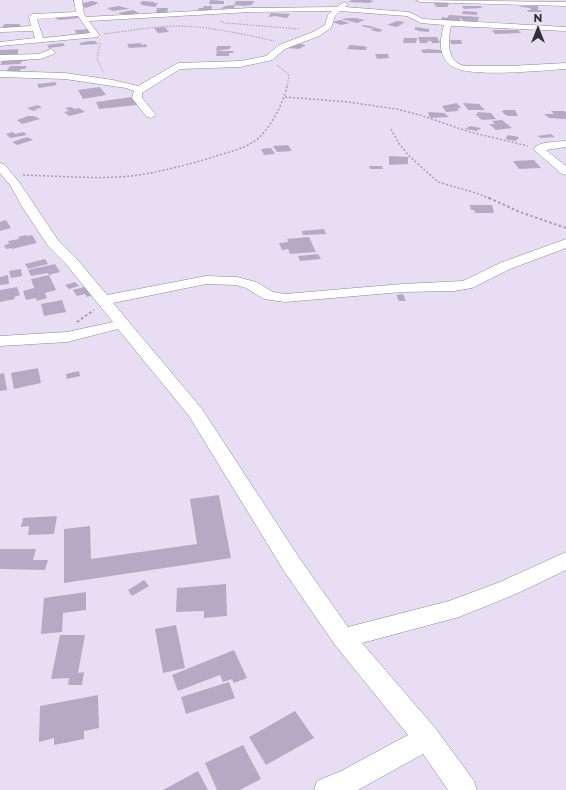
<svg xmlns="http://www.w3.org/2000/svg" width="566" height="790" font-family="Montserrat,sans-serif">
<rect width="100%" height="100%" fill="#e8def4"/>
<!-- building -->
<path fill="#b6a9c4" d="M210,0L224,1V4H209Z
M352,0H370L374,1L369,3L348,2Z
M92,1L99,3L86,8L79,4Z
M142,1L154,2V3H158L155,7L141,5L142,4H140Z
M236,1H254L252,5L244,6L234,5Z
M435,2H444L449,4L447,7H435L437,5H434Z
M235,5L234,8L220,9L225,6Z
M119,6L130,9L112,11L107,8Z
M204,6H212L211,11L198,10L199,8H203Z
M462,6H481L482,8L464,9Z
M520,6H538V10H541L542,12H528L527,10H531L530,8L521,7Z
M157,8H168L167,13H156Z
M133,10L139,13L129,15L120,14L118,13Z
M463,11L477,12V15L462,14Z
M271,13L290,14L287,18L275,16L268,17Z
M77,14L79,18L60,20L56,19L55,15Z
M449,15L479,17L478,21L473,22L464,21L460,18L459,22L441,21L442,17L447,18Z
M349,18H355L365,20L357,23L341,19Z
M340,20L350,23L341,25L333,22Z
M397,21L405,22L397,27L387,25Z
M6,24H20V27L3,28V25Z
M364,25L370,26L383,30L379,32L370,30L374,29L361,26Z
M165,27L169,32L158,33L154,28Z
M415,27L429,29V32L418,31V30H415Z
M90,29L91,33L76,34L75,30Z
M492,30H518L521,33L495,34Z
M418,37H437L440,43H432L431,41H427L428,43H420Z
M404,38H417L416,43H403Z
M450,40H461L462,44H451Z
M89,41H95L98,44L81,45L79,43Z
M63,43L65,46L49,48L47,45Z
M141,43V45L146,44L147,47L129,48L127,44Z
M296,43L306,45L299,49L287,48Z
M350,45L363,46L367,47L366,50H361L347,49Z
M217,46H231L230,49L216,51Z
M18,49V54L0,55V50Z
M428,49L441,50L443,53H423L421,50Z
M217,51H234L233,53H229V56H216Z
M375,54H388L389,58L377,59Z
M30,58L27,61H22L20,64L0,65L5,59Z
M10,66H27L25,69H21L20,71L6,72Z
M55,82L57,85L39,88L37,84Z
M100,87L106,95L83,99L78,90Z
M132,97L137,105L99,109L96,102Z
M457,103L461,108L457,109L459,111L446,112L442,106Z
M463,103L479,104L485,110H468Z
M38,105L42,108L34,109L38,110L33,111L27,108Z
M71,107L75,109L79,108L85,112L69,116L64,112L69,111L65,108Z
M504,110H515L518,116H508L504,114L502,111Z
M551,111H564L566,112V119L549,118L544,114H554Z
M428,112L444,113L449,117L430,118Z
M477,112L491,113L496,119L482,120L475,114H478Z
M28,116H34L40,119L22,124L17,120Z
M502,120L512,128L496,130L489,124H495L492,121Z
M470,126L481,128L477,131L465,129Z
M13,132L15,134L24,132L27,135L10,138L6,134Z
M551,134L555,137L541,138L537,136Z
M508,135L519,137L516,141L505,139Z
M27,137L33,140L17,145L12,142Z
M288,145L292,151L277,152L273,146Z
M271,148L275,154L264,155L261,149Z
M389,156L408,157V164L389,165Z
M534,160L541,168L519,169L513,161Z
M369,166H382L383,169H370Z
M470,205H492L494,213H475L474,210H471Z
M6,220L11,228L0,231V222Z
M324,229L326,234L303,235L302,231Z
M26,235L27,236L32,235L37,243L12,249L11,248L6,249L4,245L9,244L8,241L19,239L18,237Z
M309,237L316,252L290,254L288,249L282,250L279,243L288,242L287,239Z
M318,254L321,259L300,261L298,256Z
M45,259L48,264L28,269L25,264Z
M55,264L60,272L49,275L48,273L31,276L28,270Z
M21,269L22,276L11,278L9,271Z
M8,275L9,284L0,285V277Z
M49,275L56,290L45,293L47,298L37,301L36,298L26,300L23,291L34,288L31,279Z
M75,282L79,286L69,289L65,285Z
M88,286L95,294L87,297L85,294L77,296L73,290Z
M17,287L20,295L14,297L15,299L0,302V290Z
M403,294L406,301H399L396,295Z
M62,300L66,312L44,316L41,304Z
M38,368L41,383L14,389L11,373Z
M79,371L80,376L67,379L66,374Z
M4,373L7,390L0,391V374Z
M219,495L231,558L64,583V529L90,526L91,559L197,544L190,499Z
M57,516L54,534L28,535L29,526L21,527L23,518Z
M0,549H36L33,560H48L45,570L0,569Z
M144,580L149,586L132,596L128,590Z
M226,584L227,616L204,618V611L176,612L177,588Z
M86,592V610L63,613L62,632L41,634L44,598Z
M176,625L185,668L163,673L155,629Z
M60,635H85L78,673L84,672L82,685H68L69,678L51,679Z
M234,650L247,678L234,683L232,679L223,682L220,675L178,691L172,675Z
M229,682L235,698L186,714L181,697Z
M98,695L99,728L84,731V739L54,745V738L39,742L40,706Z
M295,711L314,738L266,765L249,737Z
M243,745L261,779L240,790H217L205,763Z
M198,771L208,790H163Z"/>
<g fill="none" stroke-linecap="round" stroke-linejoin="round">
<defs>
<path id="minor" d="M74,0H82L84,14L86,17L250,8L337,7L344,2L348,4L345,7L409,12L423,19L566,27V31L451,26C448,41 446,62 465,66H510L566,63V69C544,70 465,79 450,65C438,55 440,39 444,25L421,23L407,16L340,11L335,16L331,28L319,36L285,49L272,60L240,67L180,69L142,93V98L156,115L151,118L147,117L132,98L134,91L126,88L65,79L0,77V71L65,73L113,80L138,86L178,63L240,61L266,56L279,45L313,32L325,25L328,15L332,11L250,12L89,21L99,35L98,37L0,46V42L35,38L33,31L0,32V28L31,26L29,16L33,14L76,12ZM78,16L90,33L43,38L37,19Z
M416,0L566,2V6L420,2Z
M51,49L55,52L54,54L40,59L0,61V55L39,54Z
M566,141V147L546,150L566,166V175L562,174L533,149C540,141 555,142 566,141Z
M0,163L4,164L19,182L58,240L76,258L107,295L206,276L237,277L256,282L273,292L285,294L402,284L463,281L500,263L566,239V248L510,269L472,288L454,291L402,292L285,302L264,299L246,288L236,285L206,284L113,303L202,409L300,559L348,627L449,601L500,582L566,552V570L516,594L459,617L362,643L436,729L474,781L477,790H448L423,754L358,790H314L317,781L341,771L408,735L335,645L284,571L189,416L118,329L67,342L0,346V336L67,332L113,322L66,264L48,246L23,208L10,185L0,173Z"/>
</defs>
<!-- minor casing -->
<use href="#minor" stroke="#8e8599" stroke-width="1"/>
<!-- path-far2 -->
<path stroke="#a59dae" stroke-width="1" stroke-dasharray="1.5 1.5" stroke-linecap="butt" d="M220,21L226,23L300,29
M104,34C129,31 155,26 180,26C212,27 243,34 274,41
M100,43L97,59L103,72
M277,65L289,75L287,87"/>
<!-- path-far1 -->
<path stroke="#a59dae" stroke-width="1.5" stroke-dasharray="2 2" stroke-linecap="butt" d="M285,97L348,102L396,109L420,115L470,132L528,146
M391,129L398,142L408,155L438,182L476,193L491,199
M23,175C60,176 103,180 139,175C163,171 187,165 210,158C224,153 241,150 253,142C268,134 284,102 287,86"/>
<!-- path -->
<path stroke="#a59dae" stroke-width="2" stroke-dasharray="2.5 2.5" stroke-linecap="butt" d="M489,198L520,212L566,228
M77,322L94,310"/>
<!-- minor -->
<use href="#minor" fill="#fff" fill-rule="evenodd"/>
</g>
<!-- north arrow -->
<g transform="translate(538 28)" stroke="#e8def4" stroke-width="3" paint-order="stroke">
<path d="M0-3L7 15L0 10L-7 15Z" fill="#332f37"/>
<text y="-6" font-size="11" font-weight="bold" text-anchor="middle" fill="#332f37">N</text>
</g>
</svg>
